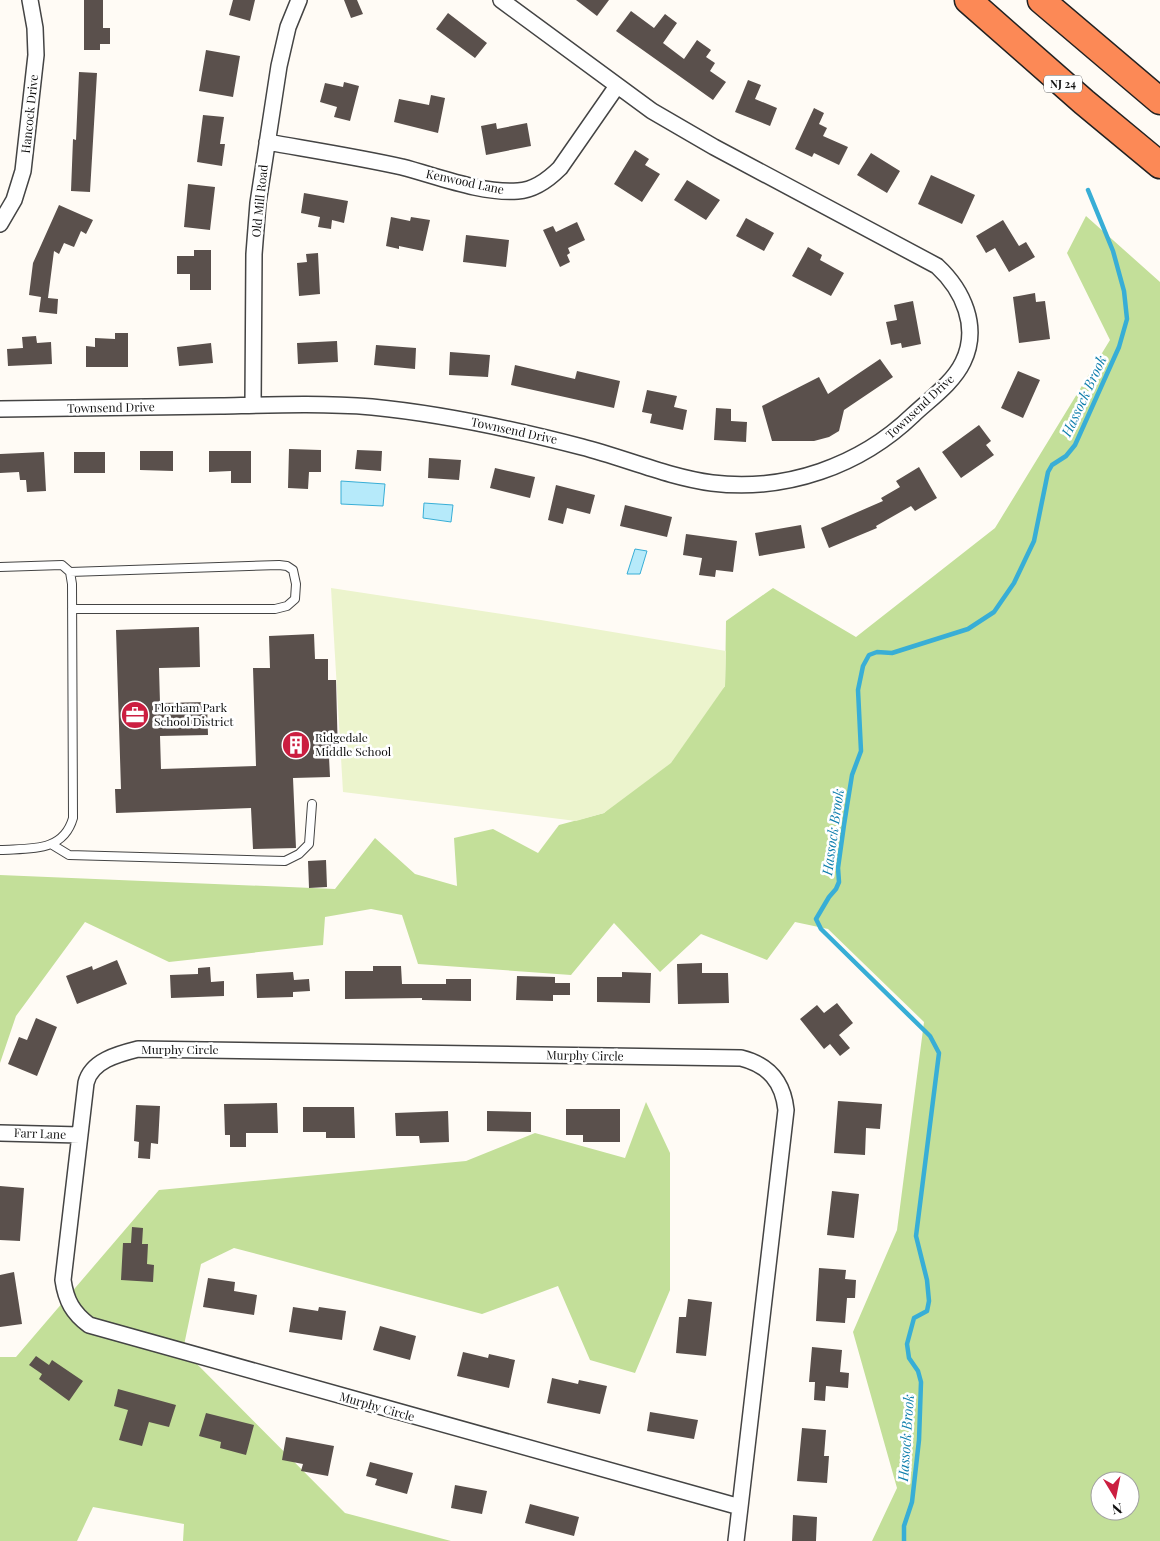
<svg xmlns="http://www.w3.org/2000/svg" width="1160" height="1541" font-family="'Playfair Display',serif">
<rect width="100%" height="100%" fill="#fffbf5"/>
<!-- forest -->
<path fill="#c3df99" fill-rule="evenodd" d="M1086,216L1160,282V1541H872L897,1488L853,1332L897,1230L924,1022L828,929L795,922L767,960L701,934L660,972L614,923L571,975L418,964L402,915L371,909L325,917L323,945L169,962L85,922L16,1016L0,1063V875L335,889L375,838L415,874L457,886L454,838L493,829L538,853L559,825L604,813L725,686L726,621L773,588L856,637L995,528L1110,340L1067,253ZM1100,1481H1130V1511H1100Z
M646,1102L670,1153V1290L635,1373L590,1360L558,1286L482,1314L234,1248L201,1264L183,1350L345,1513L451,1541H183L184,1524L93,1507L77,1541H0V1357H16L159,1190L466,1161L535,1133L625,1158Z"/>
<!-- pitch -->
<path fill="#ecf4cd" d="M331,588L541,620L726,651L725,686L671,763L604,813L576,821L343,792Z"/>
<!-- water -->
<path fill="#b6eafa" stroke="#38aed6" d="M341,481L385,484L383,506L341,504Z
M424,503L453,505L451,522L423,518Z
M635,549L647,551L640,574H627Z"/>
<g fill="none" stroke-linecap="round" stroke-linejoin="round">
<!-- stream -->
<path stroke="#38aed6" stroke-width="4.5" d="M904,1541V1526L912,1502L919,1440L921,1382L918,1371L909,1358L907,1344L914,1318L927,1311L929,1301L927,1280L916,1236L939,1053L930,1036L821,929L816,919L829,897L836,889L839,882L838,868L844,825L852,775L861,751L858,690L863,666L869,655L877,652L892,653L968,629L994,612L1014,583L1034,541L1048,472L1052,465L1066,456L1075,445L1119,347L1127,319L1124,291L1113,251L1088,190"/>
</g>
<!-- building -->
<path fill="#5a504c" d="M84,0H103V28H110V44H100V50H84Z
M233,0H255L250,21L229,15Z
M344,0H357L363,14L351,18Z
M576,0H609L597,16Z
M631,11L654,28L665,14L677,23L663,43L684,59L697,40L711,50L706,57L715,63L710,71L726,82L713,100L616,31Z
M448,13L487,43L475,58L436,29Z
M206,50L240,56L233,97L199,91Z
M79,72L97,73L90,192L71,191L73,139L76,140Z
M748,80L761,85L755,99L777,108L770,126L735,112Z
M344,82L359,86L350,121L334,117L337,107L320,102L325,83L343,87Z
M431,95L445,98L438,133L394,122L399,99L429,105Z
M814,108L824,113L819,124L827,128L823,136L848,147L839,165L814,153L812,157L795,149Z
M203,115L224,117L220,144H225L222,166L197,162Z
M496,123L497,129L527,123L531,146L486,155L481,126Z
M635,150L649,159L645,165L660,174L642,202L614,184Z
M871,153L900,171L887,193L857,175Z
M931,175L975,195L962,224L918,204Z
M687,180L720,200L706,220L674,200Z
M188,184L215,187L210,230L184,227Z
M304,193L348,201L344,223L332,220L331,229L318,227L320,217L301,213Z
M59,205L93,220L86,234L81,231L74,247L64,243L59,254L54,251L48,298L58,299L57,314L39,312L41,297L29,295L33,263Z
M391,217L410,221L411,217L430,220L423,251L399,246V249L386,246Z
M746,218L774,233L764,251L736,236Z
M1003,220L1019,246L1026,242L1035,257L1009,272L995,248L986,253L976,236Z
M577,222L585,240L568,248L570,253L567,255L570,262L560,267L543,230L553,226L556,232Z
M466,235L509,240L506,267L463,262Z
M808,247L822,255L820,260L844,273L831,296L792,276Z
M194,250H211V290H190V274H177V256H194Z
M318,253L320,294L299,296L297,263L307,262L306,254Z
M1035,293L1036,302L1045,301L1050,339L1019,343L1013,297Z
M913,301L921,344L902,348L901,343L891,345L886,322L897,320L894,305Z
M115,333H128V367H86V346L95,347V338L115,339Z
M36,336L37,343L51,342L52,364L8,366L7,349L23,348L22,337Z
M337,341L338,362L298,364L297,343Z
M211,343L213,363L179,366L177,347Z
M376,345L416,348L415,369L374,365Z
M450,352L490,355L488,377L449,375Z
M880,359L893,377L844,410L839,431L829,437L814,441H772L762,406L819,377L828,394Z
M515,365L575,379L577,371L620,381L614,408L511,385Z
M1018,371L1040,380L1023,418L1001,408Z
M647,390L677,396L674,407L687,410L683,430L650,423L652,414L642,412Z
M716,408L731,409V421L747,422L746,442L714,440Z
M979,425L991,441L986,445L994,455L961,478L942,452Z
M289,449L321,450V472H309L308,489L288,488Z
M357,450L382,451L381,471L355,469Z
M140,451H173V471L140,470Z
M209,451H251V483H231V471L209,472Z
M44,452L46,491L27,492L26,480H20L19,472L0,473V454Z
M74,452H105V473H74Z
M429,458L461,460L459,480L428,478Z
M919,467L937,498L915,511L911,506L876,526L877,528L829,548L821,528L883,501L881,498L900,487L896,481Z
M495,468L535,477L530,498L490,488Z
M556,485L595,495L590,514L567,508L563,524L548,520Z
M625,505L672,517L667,537L620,526Z
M801,525L805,548L759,556L755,533Z
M686,534L737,541L733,572L716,570L715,577L699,575L702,558L683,555Z
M199,627L200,667L159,668L160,703L207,702L208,735L160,736L161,769L256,766L253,668H270L269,636L314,634L315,659H328V680H336L338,756L329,757L330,777L293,778L296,848L253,849L251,808L116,813L115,789H121L116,630Z
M326,860L327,887L309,888L308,861Z
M117,960L127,984L77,1004L66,976L92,966L93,970Z
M702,963V973H728L729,1003L678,1004L677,964Z
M373,966H401L402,984H446V979H471V1001L422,1000V998L345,999V971H373Z
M210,967L211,982L224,981V996L171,998L170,975L198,974V968Z
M293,972L294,980L309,979L310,991L293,992V997L257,998L256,974Z
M622,972L651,973L650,1003L597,1002V977H622Z
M517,976L555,977V983H570V995H553V1001L516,1000Z
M837,1003L853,1023L839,1035L850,1048L840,1056L830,1044L824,1049L800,1019L817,1005L824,1013Z
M36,1018L57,1027L37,1076L8,1064L19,1037L27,1040Z
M838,1101L882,1104L880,1129L866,1128L865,1155L834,1153Z
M277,1103L278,1133H246V1147H230V1135H225L224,1104Z
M136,1105L160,1106L158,1144L151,1143L150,1159L138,1158L139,1142L134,1141Z
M303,1107H354L355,1138H326V1132H303Z
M566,1109H620V1142H583V1135H566Z
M448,1111L449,1142L420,1143L419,1136H396L395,1113Z
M487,1111L531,1112V1132L487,1131Z
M0,1186L24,1188L20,1241L0,1240Z
M832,1191L859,1194L854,1238L827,1235Z
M132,1227L143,1228L142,1244H148L147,1264L154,1265L153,1282L121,1280L123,1243H131Z
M819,1268L846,1270L845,1279L856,1280L855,1298H847L845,1323L816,1321Z
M14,1272L22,1324L0,1327V1275Z
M208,1278L235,1282L234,1291L257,1295L254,1315L203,1307Z
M688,1299L712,1302L706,1356L676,1353L679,1317H686Z
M293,1307L318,1311L319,1307L346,1311L342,1340L289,1332Z
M380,1326L416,1336L410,1360L373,1350Z
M812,1347L842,1350L840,1372L849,1373L848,1388L826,1386L825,1401L814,1400L815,1382H809Z
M463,1352L488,1358L489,1354L515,1360L509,1388L457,1376Z
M36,1356L49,1365L52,1360L83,1381L69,1401L39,1379L42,1374L29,1365Z
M552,1378L578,1384L579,1380L607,1386L600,1414L547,1403Z
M118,1389L176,1405L169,1427L149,1422L142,1446L119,1440L128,1410L114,1406Z
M650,1412L698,1420L694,1439L647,1431Z
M206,1413L254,1425L246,1455L220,1448L221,1442L199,1436Z
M802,1428L826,1430L824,1456H829L827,1483L797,1481Z
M286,1437L334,1446L328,1476L301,1471L303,1464L282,1460Z
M370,1462L413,1473L407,1494L375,1485L377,1479L366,1476Z
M455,1485L487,1491L482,1514L451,1508Z
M530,1504L579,1517L574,1536L525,1523Z
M793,1515L817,1517L816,1541H792Z"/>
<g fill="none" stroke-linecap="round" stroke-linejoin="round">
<defs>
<path id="service" d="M0,567L62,565L70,572L72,584L73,818C63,853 29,848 0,850
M70,572L279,565L287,566L293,570L296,584L295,599L287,606L275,609H72
M51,844L69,855L285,861L299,854L309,844L312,804"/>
<path id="minor" d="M267,142C312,150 357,157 402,167C437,176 482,194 518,191C535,190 549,179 560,168L617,86
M0,224L14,200L23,171L36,55L35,28L30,0
M253,405L254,254L258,203L279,66L288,27L299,0
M0,409C73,408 146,407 220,406C270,405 321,403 372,407C443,414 513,429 582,447C625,458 668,477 712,483C786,492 860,466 913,415C930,399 953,383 963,362C980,327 963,290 937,266L714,147L652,111L501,0
M0,1133L80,1135
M736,1541L740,1507L786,1110C783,1082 769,1065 741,1058L138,1049C118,1054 91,1061 86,1083L63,1280C66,1301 73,1313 89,1325L740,1507"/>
<path id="motorway" d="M968,0L1084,102L1160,165
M1041,0L1160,101"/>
</defs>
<!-- service casing -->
<use href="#service" stroke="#444" stroke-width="10"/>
<!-- minor casing -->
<use href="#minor" stroke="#444" stroke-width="18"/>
<!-- motorway casing -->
<use href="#motorway" stroke="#222" stroke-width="29"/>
<!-- service -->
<use href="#service" stroke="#fff" stroke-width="8"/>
<!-- minor -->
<use href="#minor" stroke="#fff" stroke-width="15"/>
<!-- motorway -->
<use href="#motorway" stroke="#fc8956" stroke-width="26"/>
</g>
<!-- icons -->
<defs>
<symbol id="office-disc" viewBox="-11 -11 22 22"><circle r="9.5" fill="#cb1e40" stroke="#fff"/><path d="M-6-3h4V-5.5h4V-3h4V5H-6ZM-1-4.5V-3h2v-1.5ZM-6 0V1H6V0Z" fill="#fff"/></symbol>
<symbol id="building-disc" viewBox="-11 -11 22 22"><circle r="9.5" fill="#cb1e40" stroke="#fff"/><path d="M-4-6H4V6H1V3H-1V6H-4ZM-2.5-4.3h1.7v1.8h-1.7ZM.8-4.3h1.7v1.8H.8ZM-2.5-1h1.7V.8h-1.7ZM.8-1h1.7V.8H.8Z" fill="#fff"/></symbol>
</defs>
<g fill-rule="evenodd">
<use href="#office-disc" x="119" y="699" width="32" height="32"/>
<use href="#building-disc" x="280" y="729" width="32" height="32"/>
</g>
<g text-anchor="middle" stroke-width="5" stroke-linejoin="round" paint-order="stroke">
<!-- shield labels -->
<rect fill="#fff" stroke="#585858" stroke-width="1" x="1044" y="75.5" width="38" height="17" rx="4"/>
<g font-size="11" font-weight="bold" fill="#111">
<text x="1063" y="88">NJ 24</text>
</g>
<!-- street labels -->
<g font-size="12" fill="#111" stroke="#fff">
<text transform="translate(30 114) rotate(-84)" y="4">Hancock Drive</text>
<text transform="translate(465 182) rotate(12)" y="4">Kenwood Lane</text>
<text transform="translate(260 201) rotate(-84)" y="4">Old Mill Road</text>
<text transform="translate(920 407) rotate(-43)" y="4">Townsend Drive</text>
<text transform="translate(111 408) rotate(-1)" y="4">Townsend Drive</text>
<text transform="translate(514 431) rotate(12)" y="4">Townsend Drive</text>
<text x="180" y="1054">Murphy Circle</text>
<text transform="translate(585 1056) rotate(1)" y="4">Murphy Circle</text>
<text transform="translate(40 1134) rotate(2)" y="4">Farr Lane</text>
<text transform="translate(377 1407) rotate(16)" y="4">Murphy Circle</text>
</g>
<!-- poi labels -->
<g font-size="12" fill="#111" stroke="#fff" text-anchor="start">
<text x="154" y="712">Florham Park<tspan x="154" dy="14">School District</tspan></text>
<text x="315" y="742">Ridgedale<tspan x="315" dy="14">Middle School</tspan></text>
</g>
<!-- water labels -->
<g font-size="14" font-style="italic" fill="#107fad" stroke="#fff">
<text transform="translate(1084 396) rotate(-65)" y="5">Hassock Brook</text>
<text transform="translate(833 832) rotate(-82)" y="5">Hassock Brook</text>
<text transform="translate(906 1438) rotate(-86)" y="5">Hassock Brook</text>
</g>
</g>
<!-- north arrow -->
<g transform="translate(1115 1496) rotate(170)"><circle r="24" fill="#ffffff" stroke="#a0a0a0"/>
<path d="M0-4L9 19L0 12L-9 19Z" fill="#cb1e40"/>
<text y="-8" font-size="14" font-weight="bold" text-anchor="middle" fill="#111111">N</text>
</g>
</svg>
